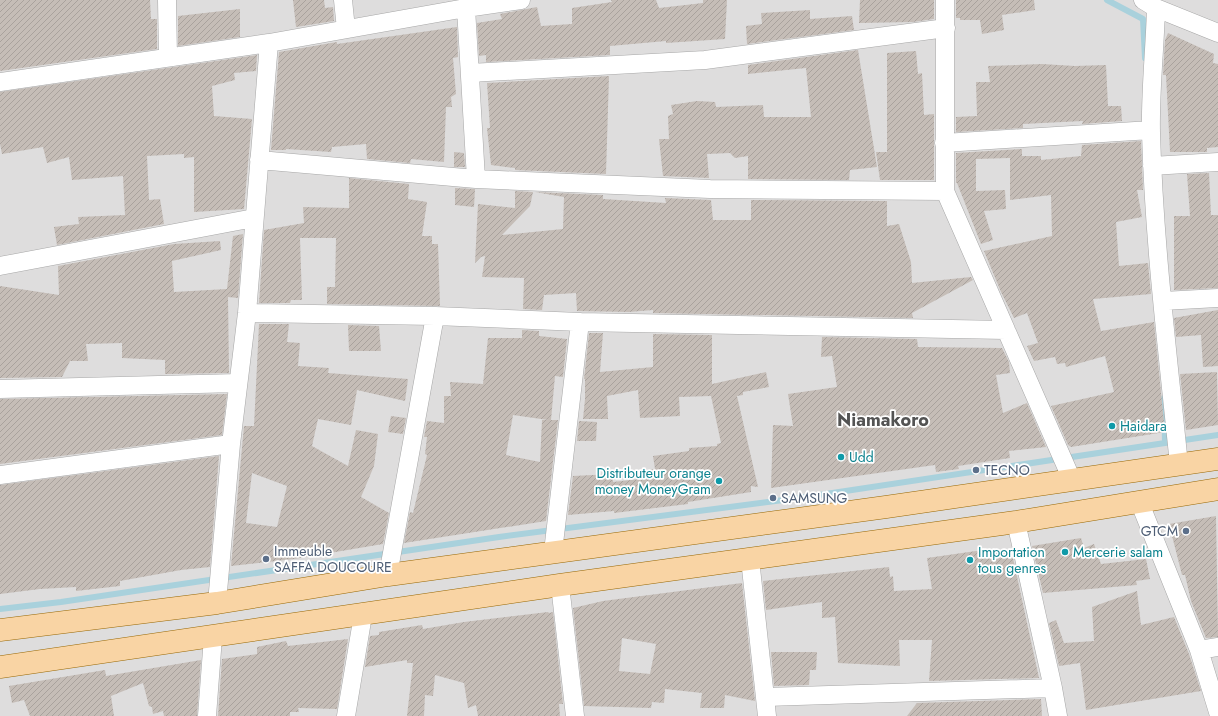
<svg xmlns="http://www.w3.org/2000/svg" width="1218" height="716" font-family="Jost,sans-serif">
<defs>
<pattern id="building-hatch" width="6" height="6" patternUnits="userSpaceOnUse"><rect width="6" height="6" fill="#c5bdb7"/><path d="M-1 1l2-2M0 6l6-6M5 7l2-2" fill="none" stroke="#a9a29d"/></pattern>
</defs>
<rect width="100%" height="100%" fill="#f0ede7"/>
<!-- residential -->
<path fill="#dedddd" d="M0,0H1218V716H0Z"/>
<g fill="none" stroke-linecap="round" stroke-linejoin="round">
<!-- stream -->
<path stroke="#a9d1dc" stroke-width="6" d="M1107,0L1143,19L1145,58
M1164,398L1165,443L1169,442
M1178,441L1218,435
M0,609L61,602L499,537L799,498L1165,443"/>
</g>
<!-- building -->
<path fill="url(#building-hatch)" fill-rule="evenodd" d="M0,0H150L151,19H157V49L0,71Z
M293,0H324L325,8L333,7L334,21L296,27Z
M611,0H656L659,8L703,3V0H727L725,39L666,43V41L610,46V55L486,62V55L479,56L477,23L502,19L500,14L537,7L541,26L572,24V8L612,2Z
M860,0H934V19L913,22L859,23Z
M956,0H1034L1035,10L1002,15L1004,30L982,34L980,20H960V18H956Z
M240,9V37L178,46V16Z
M810,10V19L852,16L854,30L747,44L746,26L762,24L761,13Z
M457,27L458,57L453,58L456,94L451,97L452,107H446L444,162L411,159L410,163L367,159L366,144L332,147L331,152L286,149V150H271L279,52L337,42V44Z
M1168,33L1214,54L1213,63L1218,64V147L1207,148V152H1170L1166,75H1163L1165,40Z
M858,50L877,167L850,170L849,180L748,179V156L735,158L730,153L707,154L709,178L663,176L659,139H669L668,116L673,114L671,105L697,101L715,102L716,107L763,105L764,117H811L806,68L748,74V65Z
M916,51L918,74L922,73L924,115L934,114V180H880L876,152H887V53Z
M257,55L256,71L234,73L235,80L212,86L214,116L252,119L244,209L194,212V157L184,158V154L147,156L149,200L160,199L164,224L57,245L54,227L79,224L78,217L125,215L123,176L72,180L69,157L47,163L43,147L2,154L0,144V92Z
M1042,64L1075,66L1106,65L1108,106H1121L1122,121L1082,124L1083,121L1023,124V128L956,132V117L977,116L976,82H990L988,66Z
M609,76L606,174L515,170V168L491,165L487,128H490L487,83Z
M1141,141L1143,190H1137L1142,217L1116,222L1119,266L1148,263L1151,294L1093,299L1101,331L1154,322L1165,432L1071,447L1068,445L1051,406L1114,392L1105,356L1066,367L1065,363L1057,364L1055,357L1034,361L1027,346L1038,343L1027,313L1014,318L1001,292L984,251L1052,236L1051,195L1010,200V158L976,159V191L1005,190L1006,209L984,211L993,240L981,244L957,183H956V153L1022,149V156H1041V160L1081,156L1082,145Z
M454,152L464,153L465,167H454Z
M1209,173L1211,215H1218V288L1174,290V216H1190L1187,174Z
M349,178L409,184L408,199L427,202L422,236H432V244H438L440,306L327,304V287H335L336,238H300L302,300H291L290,303H259L264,230L304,223L303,207L349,208Z
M455,188L475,189L474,207L455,205Z
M515,191L533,192L530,206L502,235L563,229L564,197L535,192L603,195V199L666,203L665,198L711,200L713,220H751V200L887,201V226L899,224L911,262L912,283L971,277L973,280L912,313L913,318L653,313V310L629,312L577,311L576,293L544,295L542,310L523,309L524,278L482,277L485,256L481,257L475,263L478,204L515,208Z
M243,234L238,298L228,297L229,373L165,374V360L122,358V343L86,344L88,361H70L62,377L0,378V286L59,295L58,266L174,244L220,241L221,250L172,261L174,292L227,289L233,236Z
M1218,310V366L1203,367L1201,335L1176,337L1174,318Z
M259,324H289L287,342L300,343L298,366L329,368L328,373L408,379L405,401L357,390L351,425L318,419L312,446L348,466L356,430L378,434L374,466L361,497L389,513L383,544L294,559L231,566L244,426H254ZM252,473L287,486L277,527L246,523Z
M348,325L379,326L381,351H349Z
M522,330L539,331V336L567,339L563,377L555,376L551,420H558L546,521L404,543L410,512L413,513L427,455L425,454L427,437H424L427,421L444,423V396H451L450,382L483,384L488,338H522ZM513,415L548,420H542L540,462L506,455Z
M589,333H603L600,372L653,367V334L712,335V384L766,372L769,387L743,392V395L737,396L758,487L751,486V492L688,502V504L614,513V511L568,515L573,476L613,474V482L648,478V470L655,469L653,456L689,451V448L717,446V444L721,443L711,396L679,397L680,416L640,418L638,390L607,396L608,419H583L585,399V379H584Z
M822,337L917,339L918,347L1002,348L1009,362L1010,373L996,375L1003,413L1027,403L1046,447L1009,451L1010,458L958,466L959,469L936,472L935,465L771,488L773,425L793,426L788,394L837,387L832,356L821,357Z
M1217,372L1218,425L1186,430L1180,374Z
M227,394L222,435L0,464V399Z
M391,416L406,418L403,434L388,432Z
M579,421L597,422L596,441H577Z
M219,456L210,567L181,570L120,581V586L76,591V587L40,589L0,594V485Z
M1216,516L1218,637L1206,638L1191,601L1185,575H1182L1169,524Z
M1081,538L1084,548L1094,544L1101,564L1146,559L1150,579L1136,581L1137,585L1043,593L1032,546Z
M990,549V552L1011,549L1039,678L929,681L932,640H899L900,666L838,663L835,617L822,618V602L766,610L763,581L889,567L890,577L893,576L894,591L932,589L927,558Z
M742,583L755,701L725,695L724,708H700L702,693L665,689L664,703L652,702L651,708L584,706L573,608L603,601ZM622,638L656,644L650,674L619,671Z
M1137,591L1141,625L1174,617L1189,654L1201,691L1086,710L1080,663L1059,666L1049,623L1056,620L1064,643L1094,641L1092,607Z
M548,612L549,613L553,612L563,704H559L560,716H478L476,705L468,708L464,683L435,675L433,696L425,695L424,716H407L413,663H407V660L365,667L370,636L379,635V632L422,625L423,629L464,622Z
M348,639L337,709L298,708L299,712H290V716H218L222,659L257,654V647L286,641L288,646Z
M771,652H817L816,670H810L809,685L774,686Z
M201,660L197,716H164L163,711L153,714L152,707L149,706L143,683L111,696L114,716H30L24,700L12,703L9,686L105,670L106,676Z
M1041,699L1042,716H907L917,703Z"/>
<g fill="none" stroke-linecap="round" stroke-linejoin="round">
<defs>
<path id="minor" d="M167,0L168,57
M343,0L346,29
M1143,0L1156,8L1218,33
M466,8L476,179
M1156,8C1155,49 1150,91 1151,133C1154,244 1168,355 1179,465
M470,73L705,60L946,28
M0,82L269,43L466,8L521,0
M944,143L1151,130
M259,160L476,179L710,189L945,191L1072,480
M1152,166L1218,162
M945,191V0
M0,266L254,218
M1163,301L1218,298
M247,313L435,316L580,322L1006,330
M0,389L238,383
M0,475L231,444
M1139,501L1199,650L1218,712
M1016,522L1053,688L1058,716
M553,552L580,322
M750,559L767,716
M388,575L435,316
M560,585L575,716
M217,603L231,444L247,313L269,43
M1199,650L1218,647
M766,697L1053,688
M207,716L213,637
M346,716L363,615"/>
<path id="primary" d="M0,630L217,603L388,575L886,507L1218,459
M0,667L560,585L1016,522L1218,489"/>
</defs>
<!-- minor casing -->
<use href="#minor" stroke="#a7a7a7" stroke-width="19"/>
<!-- primary casing -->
<use href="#primary" stroke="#986805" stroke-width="23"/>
<!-- minor -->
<use href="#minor" stroke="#fff" stroke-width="18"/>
<!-- primary -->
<use href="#primary" stroke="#f9d4a4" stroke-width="22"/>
</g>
<!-- markers -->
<g fill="#0f9aa8" stroke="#fff" stroke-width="1.5">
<circle cx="1112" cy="426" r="4"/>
<circle cx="841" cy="457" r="4"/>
<circle cx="719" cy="481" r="4"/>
<circle cx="1065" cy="552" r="4"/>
<circle cx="970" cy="560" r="4"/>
</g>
<g fill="#5c6f8a" stroke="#fff" stroke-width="1.5">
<circle cx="976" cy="470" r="4"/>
<circle cx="773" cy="498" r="4"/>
<circle cx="1186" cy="531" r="4"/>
<circle cx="266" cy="559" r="4"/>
</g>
<g text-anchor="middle" stroke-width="3.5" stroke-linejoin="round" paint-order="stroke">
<!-- culture labels -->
<g font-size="14" fill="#0d838f" stroke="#fff" text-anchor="start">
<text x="1120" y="431">Haidara</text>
<text x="849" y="462">Udd</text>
<text x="711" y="478" text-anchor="end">Distributeur orange<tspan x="711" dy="16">money MoneyGram</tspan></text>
<text x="978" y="557">Importation<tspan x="978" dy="16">tous genres</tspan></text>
<text x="1073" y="557">Mercerie salam</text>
</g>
<!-- service labels -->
<g font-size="14" fill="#4e5e75" stroke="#fff" text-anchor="start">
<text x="984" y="475">TECNO</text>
<text x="781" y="503">SAMSUNG</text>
<text x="1178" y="536" text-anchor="end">GTCM</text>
<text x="274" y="556">Immeuble<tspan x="274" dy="16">SAFFA DOUCOURE</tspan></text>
</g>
<!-- district labels -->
<g font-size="18" font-weight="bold" fill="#535353" stroke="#fff">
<text x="883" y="426">Niamakoro</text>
</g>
</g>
</svg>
